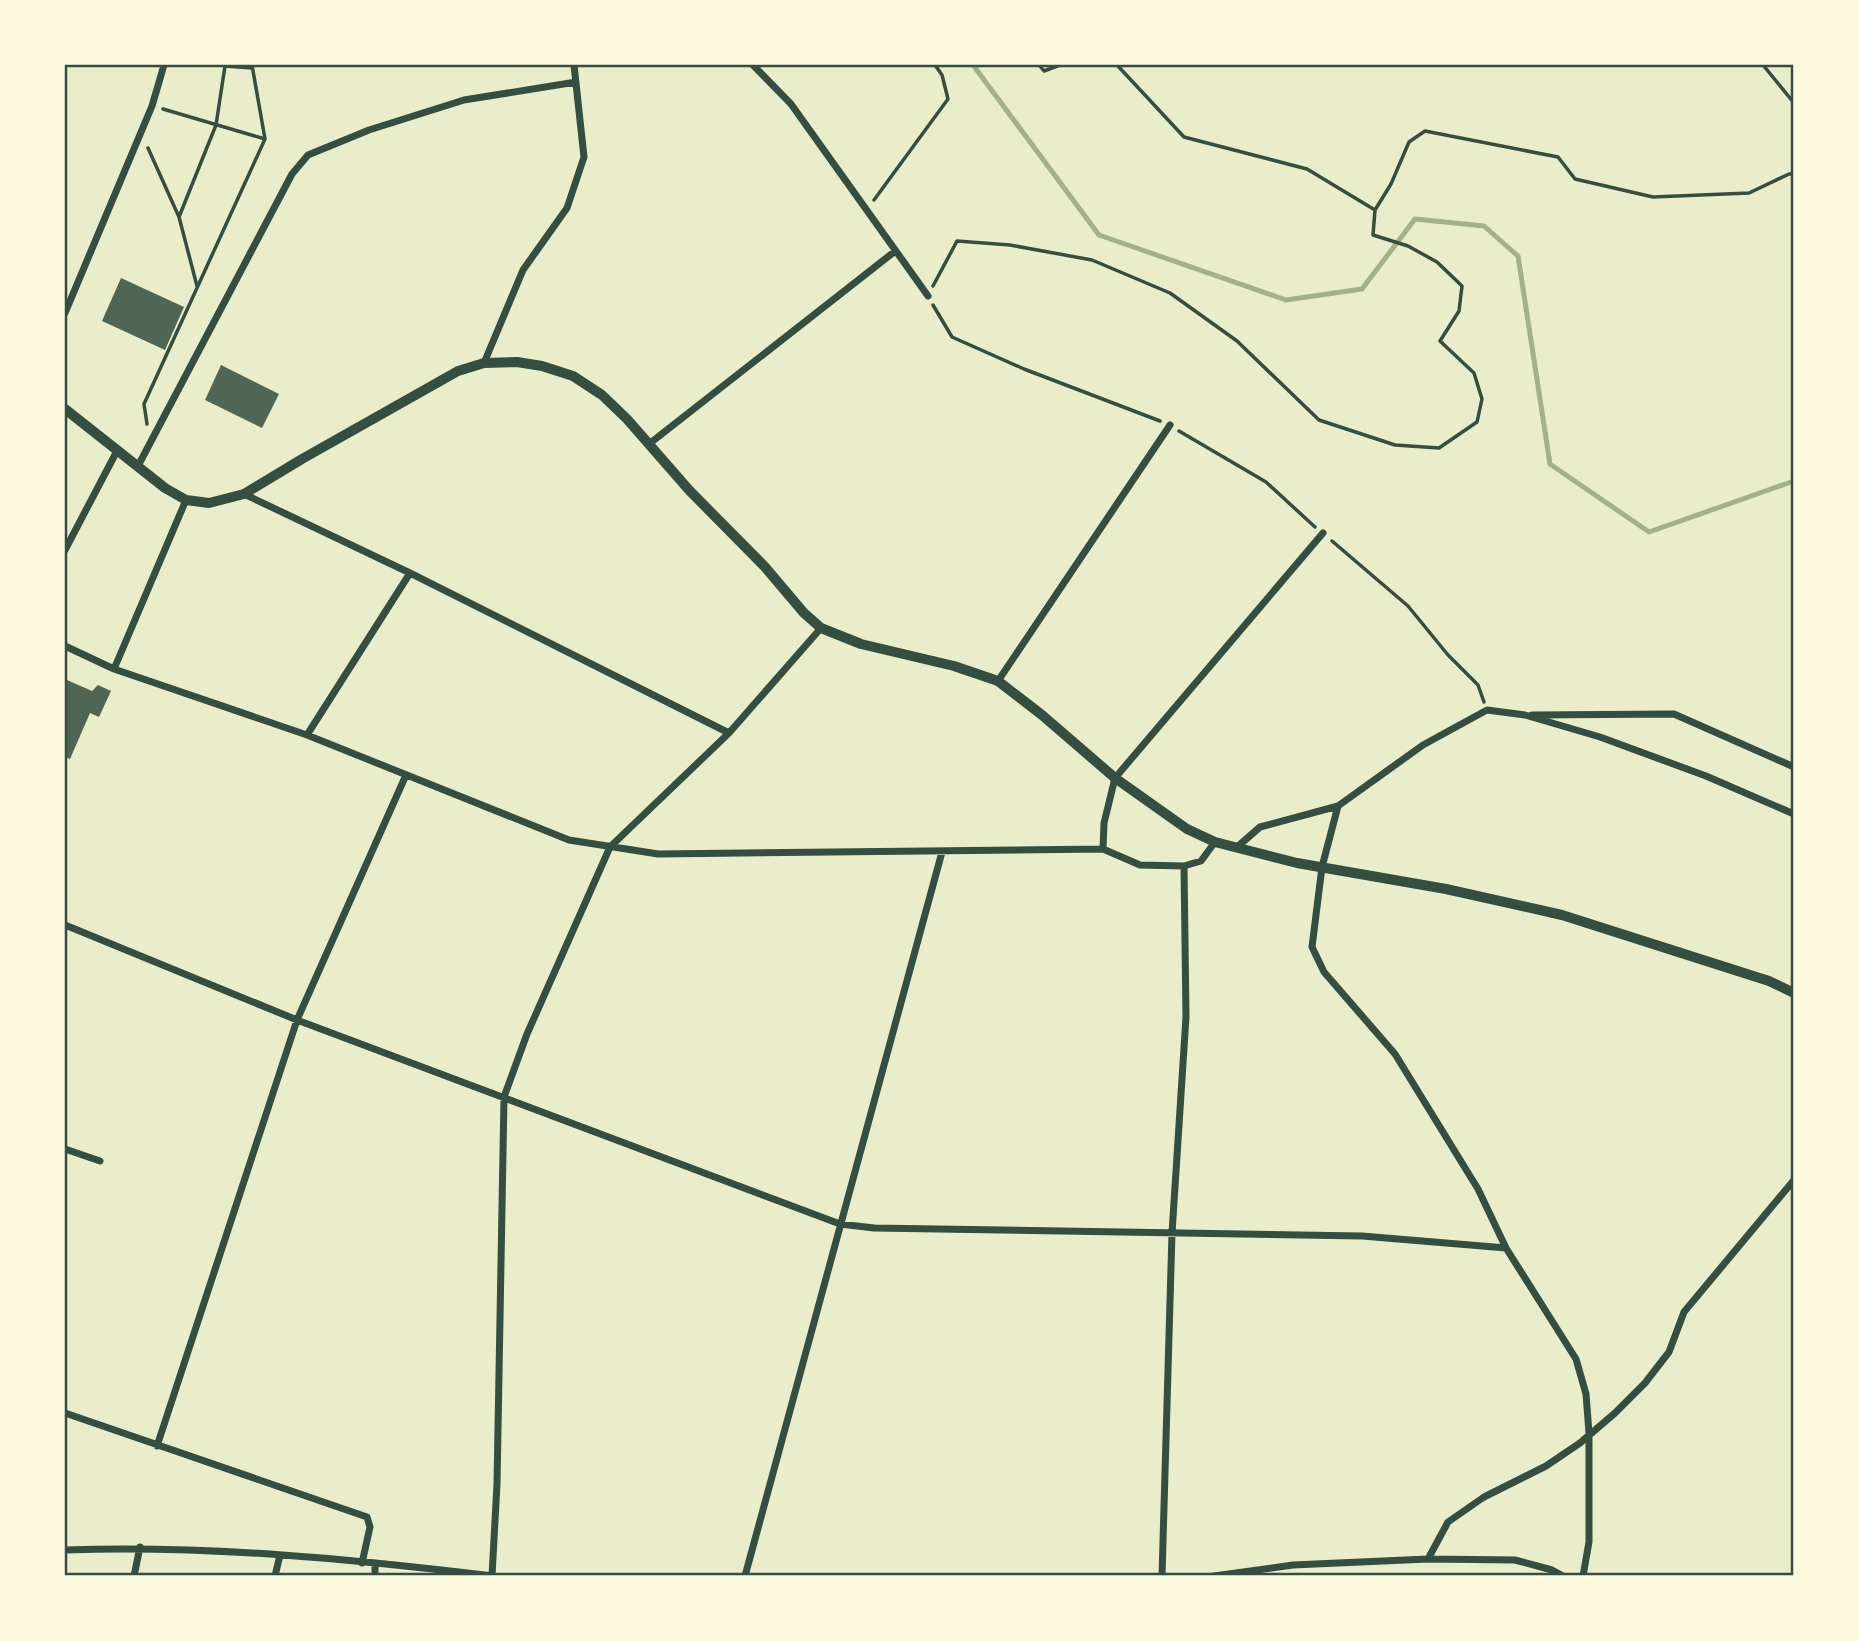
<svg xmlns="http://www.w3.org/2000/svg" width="1859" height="1641" font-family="Spectral,serif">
<rect width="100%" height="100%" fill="#e9edc9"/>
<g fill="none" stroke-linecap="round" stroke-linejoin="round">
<!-- stream -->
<path stroke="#a3b18a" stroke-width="5" d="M973,65L1099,235L1286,300L1362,289L1415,219L1484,226L1518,256L1550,464L1649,532L1794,481"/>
</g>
<!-- building -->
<path fill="#4f6655" d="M121,278L184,307L165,350L102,321Z
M221,365L279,394L262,428L205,400Z
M67,680L92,691L98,685L111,691L99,717L90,713L70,759L65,757V685Z"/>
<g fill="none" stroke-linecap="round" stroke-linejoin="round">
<!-- path -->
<path stroke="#344e41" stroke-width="3.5" d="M1039,65L1044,71L1060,65
M1763,65L1794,103
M163,109L265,139
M148,148L179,217
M874,200L948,99L942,75L935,65
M1375,210L1391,184L1409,142L1425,131L1558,157L1575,179L1653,197L1749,193L1789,174H1794
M197,286L179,217L216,125L225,66L252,68
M933,286L957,241L1010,245L1092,260L1170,293L1237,341L1319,420L1395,445L1439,448L1477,422L1482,399L1474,373L1440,341L1459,311L1462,286L1437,262L1408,246L1373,235L1375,210L1307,169L1184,137L1117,65
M933,305L952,337L1024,369L1160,421
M147,424L144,404L265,139L252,65
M1179,431L1266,482L1315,527
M1332,541L1408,606L1448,655L1478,685L1484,702"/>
<!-- minor -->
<path stroke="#344e41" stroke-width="7" d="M753,65L791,104L928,296
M65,313L152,106L164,65
M484,363L523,270L567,208L584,157L574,65
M649,444L894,252
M138,466L292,174L308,155L369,130L464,100L576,82
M244,494L410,573L729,733
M65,550L118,449
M65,646L114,669L307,735L569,840L658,854L1103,849
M114,669L186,500
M998,681L1170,425
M1532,715L1674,714L1794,767
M307,735L410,573
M1215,842L1201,861L1184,866L1140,865L1103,849L1104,823L1115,778L1323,533
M1236,848L1260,827L1338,806
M65,925L297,1020L840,1224L874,1228L1362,1236L1506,1248
M65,1149L100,1161
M65,1413L367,1517L370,1527L362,1563
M157,1446L297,1020L406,775
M65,1550C208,1545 351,1559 493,1576
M1428,1559L1448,1522L1484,1497L1546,1466L1580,1443L1615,1413L1645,1383L1669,1352L1684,1312L1794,1180
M375,1565V1576
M134,1576L140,1547
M275,1576L280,1555
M492,1576L497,1484L504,1097L527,1034L610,847L729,733L821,628
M745,1576L942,852
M1162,1576L1172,1233L1186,1017L1184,866
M1214,1576L1293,1565L1428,1559L1515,1560L1552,1570L1563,1576
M1583,1576L1589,1542V1433L1586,1394L1576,1359L1506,1248L1478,1189L1395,1054L1324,972L1312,947L1322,867L1338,806L1423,745L1487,710L1525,715L1600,737L1706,776L1794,814"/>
<!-- tertiary -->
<path stroke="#344e41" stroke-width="10" d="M65,409L165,488L186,500L209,503L244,494L302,459L458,371L484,363L517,362L542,366L573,376L602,395L627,419L689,490L765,567L804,613L821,628L861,644L954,666L998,681L1042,715L1115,778L1187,829L1215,842L1297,863L1446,889L1562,915L1769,981L1794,993"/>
</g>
<!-- border -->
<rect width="1859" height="1641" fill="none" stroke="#fefae0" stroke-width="133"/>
<rect x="66" y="66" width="1726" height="1508" fill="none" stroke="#344e41" stroke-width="2.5"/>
</svg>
